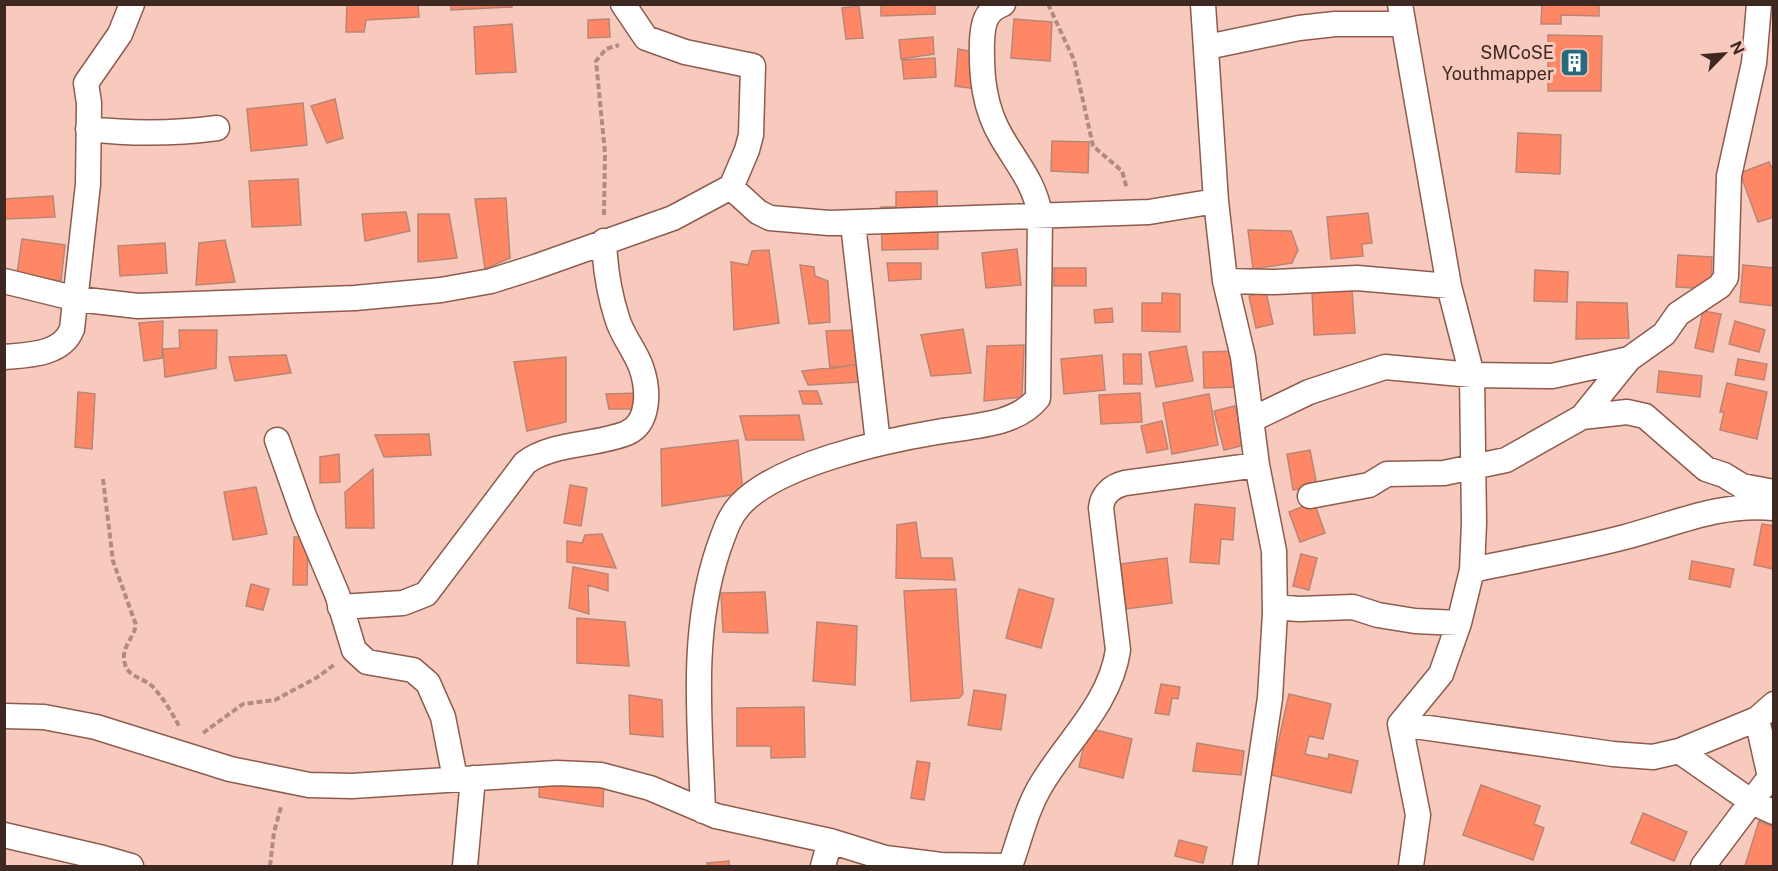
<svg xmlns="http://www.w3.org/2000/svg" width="1778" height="871" font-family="'Public Sans',sans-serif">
<rect width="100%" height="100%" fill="#f8cabd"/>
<!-- building -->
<path fill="#fe8766" stroke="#ba8576" stroke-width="1.5" d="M347,4H418L419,17L366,20L364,32H346Z
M451,4H512V7L451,10Z
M881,4H935V14L881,16Z
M1542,4H1599V16L1561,15V24H1541Z
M859,6L863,38L846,39L842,8Z
M609,19L610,37L588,38V20Z
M1014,19L1052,22L1050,61L1011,58Z
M512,24L516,72L476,74L474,27Z
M1548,35L1602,36L1601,91H1548Z
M933,37L934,54L901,59L899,40Z
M958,49L991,55L984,90L955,86Z
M935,58L936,77L904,79L902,60Z
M335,99L343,138L327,143L311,106Z
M303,103L307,145L251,151L247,109Z
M1518,133L1561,135L1560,174L1516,172Z
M1052,141L1089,142L1088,173L1051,171Z
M1769,162L1774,173V217L1758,222L1740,173Z
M298,179L301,225L252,227L249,181Z
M937,191L938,249L882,250L881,207H896V192Z
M53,196L55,217L4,219V199Z
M506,198L510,258L485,269L475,199Z
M406,212L410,231L365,241L362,214Z
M1368,213L1372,243L1362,244L1363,256L1331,259L1327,217Z
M418,214H449L457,258L418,262Z
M1248,230L1291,231L1298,250L1292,263L1253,269Z
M22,239L65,245L61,281L17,274Z
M225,240L235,282L196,285L199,243Z
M165,243L167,273L120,276L118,246Z
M1017,249L1021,285L986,288L982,253Z
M769,250L779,323L734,330L731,262L748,265L752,251Z
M1678,255L1712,257L1711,289L1676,287Z
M887,263H921V279L889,281Z
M800,265L814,267L815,276L828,281L830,322L809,324Z
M1743,265L1774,268V306L1740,302Z
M1054,268H1086V286H1054Z
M1535,270L1568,272L1567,302L1534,301Z
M1352,290L1355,333L1314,335L1312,292Z
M1266,292L1273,324L1256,328L1249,296Z
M1162,293L1180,294V332L1142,331V303H1162Z
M1577,302L1627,303L1629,338L1576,339Z
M1112,308L1113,322L1095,323L1094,310Z
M1703,311L1721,314L1713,352L1695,348Z
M163,321L162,358L144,361L139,323Z
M1735,321L1765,330L1759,352L1729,344Z
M963,329L971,373L931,376L921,335Z
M179,330H217L216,368L165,377L163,349L180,348Z
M854,330L860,364L830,369L826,331Z
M1024,345L1022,397L984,401L987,346Z
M1186,346L1193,381L1156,387L1149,352Z
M1239,351L1240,387L1204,388L1203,352Z
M1123,354H1141L1142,384H1124Z
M286,355L291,373L235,381L229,357Z
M1102,355L1105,390L1064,394L1061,359Z
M566,357V422L527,431L514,362Z
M1738,359L1767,364L1764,380L1735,375Z
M860,364L861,382L808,385L802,371Z
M1659,371L1702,376L1700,397L1657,392Z
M1727,383L1767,392L1757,439L1720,430L1724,412H1720Z
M799,391H817L822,404H803Z
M78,392L95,394L92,449L75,447Z
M641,393L654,409H609L606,394Z
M1140,393L1142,422L1101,424L1099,395Z
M1209,394L1218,445L1172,454L1163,403Z
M1235,406L1245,445L1224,450L1214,411Z
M799,415L804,440H746L740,416Z
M1162,421L1168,449L1147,453L1141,426Z
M429,434L431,455L384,457L375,435Z
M738,440L743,493L662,506L661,449Z
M1310,450L1317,486L1293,490L1287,454Z
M339,454L340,482L320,483V457Z
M373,469L374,528H346L345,492Z
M570,485L587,488L581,526L564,523Z
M256,487L267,534L233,540L224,492Z
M1314,502L1325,533L1300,542L1289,512Z
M1195,504L1235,508L1233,540L1221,539L1219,564L1190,562Z
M916,522L921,558H952L955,580L896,578L897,525Z
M1762,524L1774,526V569L1754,565Z
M602,534L616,568L567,562V541L582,543L585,535Z
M294,537H308L307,585H293Z
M1301,554L1317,558L1309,590L1293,586Z
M1167,558L1172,603L1126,609L1121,564Z
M1692,561L1734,569L1730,587L1689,579Z
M573,567L608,574V591L588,585L589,614L569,608Z
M251,584L269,589L263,610L246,606Z
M956,589L963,694L959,698L911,701L904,591Z
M1019,589L1054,599L1041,648L1006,638Z
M765,592L768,633L723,632L721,593Z
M577,618L625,622L629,666L577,663Z
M817,622L857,626L855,685L813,681Z
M1161,684L1180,687L1178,699L1172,698L1169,715L1155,713Z
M974,690L1006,695L1001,730L968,725Z
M1289,694L1331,704L1323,739L1309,736L1305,754L1328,759L1329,754L1358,761L1351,793L1271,775Z
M629,695L662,700L663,737L630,734Z
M804,707L805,757L771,758V746H737V708Z
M1088,728L1132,739L1123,778L1079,767Z
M1197,743L1244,751L1241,775L1193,771Z
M917,761L930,763L924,800L911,798Z
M540,769L604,781L603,807L539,797Z
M1481,785L1540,806L1534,824L1544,828L1533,860L1463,835Z
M1643,813L1687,832L1674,861L1631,843Z
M1759,821L1774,827V866H1745Z
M1179,840L1207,847L1203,863L1175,856Z
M729,861V866H707V863Z"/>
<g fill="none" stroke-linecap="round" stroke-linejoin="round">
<defs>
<path id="street" d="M623,4L646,38L685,52L753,66L751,135L747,150L730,190
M1203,4L1216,201L1225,281L1243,357L1257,465L1274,551L1275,613L1270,698L1245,866
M1400,4L1449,286L1472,375L1474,523L1472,570L1459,623L1441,674L1400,724L1418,815L1411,866
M1207,47L1299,28L1335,24H1403
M88,129C132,134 173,134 217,128
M853,224L878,443
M4,281L77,299L138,306L355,298L441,290L491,281L535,267L673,218L727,189L735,191L758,212L770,218L829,223L1149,212L1216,201
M1225,281L1275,282L1357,278L1449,286
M4,357C28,355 62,355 72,329L88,184L89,103L86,83L120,34L132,4
M1582,417L1629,359
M1251,420L1309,392L1385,367L1472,375L1552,376L1629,359L1664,334L1678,314L1720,286L1726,277L1729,176L1754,63L1759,4
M277,440L304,516L337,594L354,650L367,662L413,670L428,683L443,717L455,778
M1310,496L1369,485L1387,474L1444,473L1506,460L1582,417L1627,412L1645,416L1706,469L1724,475L1742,486L1774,492
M1472,570C1523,559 1575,550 1625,537C1678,523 1718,503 1774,508
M340,607L403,603L426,594L525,463C553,442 595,446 627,433C650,423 649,389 641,367C635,350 622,336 617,318C609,293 605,267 604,241
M1275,607L1299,609L1353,607L1378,615L1415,621L1459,623
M4,716L44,717L96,727L230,769L309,785L352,786L557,773L601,775L650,788L716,816L830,841L885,858L941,865L1003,866
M1400,724L1613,754L1653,757L1679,751L1757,719L1774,704
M1679,751L1752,802L1774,812
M703,811C700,723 690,634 718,550C724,534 728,518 740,505C778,464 883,441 937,432C970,426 1016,426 1038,398L1040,215C1035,184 1018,165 1002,138C984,108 981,76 982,41C983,23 985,11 1003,4
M4,835L103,858L131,866
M465,866L473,778
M823,866L830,841
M1010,866C1020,839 1026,810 1041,785C1067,741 1110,704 1118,650L1101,508C1102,495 1112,486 1125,483L1257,465
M1703,866L1770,777L1757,719"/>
</defs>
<!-- street casing -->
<use href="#street" stroke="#8d5c4e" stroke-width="27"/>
<!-- path -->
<path stroke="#b18c81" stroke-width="4" stroke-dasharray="6 3" stroke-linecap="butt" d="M1048,4L1074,60L1093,146L1122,171L1127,189
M604,215L605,153L596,61L606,49L619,45
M103,479L113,561L136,625C134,636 125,644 124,655C123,678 142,676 153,687C164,699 172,713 179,726
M203,733L243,704L275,700L316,678L334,665
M270,866L274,832L281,807"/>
<!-- street -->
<use href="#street" stroke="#fff" stroke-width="24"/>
</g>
<!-- icons -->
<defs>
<symbol id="building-square" viewBox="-11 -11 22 22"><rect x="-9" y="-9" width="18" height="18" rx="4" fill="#266b7b" stroke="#f8cabd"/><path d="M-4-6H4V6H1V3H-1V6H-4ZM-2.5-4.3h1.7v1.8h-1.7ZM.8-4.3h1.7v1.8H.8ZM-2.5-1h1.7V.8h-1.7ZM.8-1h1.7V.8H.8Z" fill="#fff"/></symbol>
</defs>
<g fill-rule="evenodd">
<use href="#building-square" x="1558" y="46" width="33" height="33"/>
</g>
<g text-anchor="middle" stroke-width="6" stroke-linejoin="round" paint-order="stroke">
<!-- poi labels -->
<g font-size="18" fill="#3e2822" stroke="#f8cabd" text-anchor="end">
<text x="1554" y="59">SMCoSE<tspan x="1554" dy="21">Youthmapper</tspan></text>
</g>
</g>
<!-- border -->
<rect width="1778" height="871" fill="none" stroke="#3e2822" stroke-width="12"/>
<!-- north arrow -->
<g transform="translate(1724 54) rotate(65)" stroke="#f8cabd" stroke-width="4.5" paint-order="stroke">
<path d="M0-4.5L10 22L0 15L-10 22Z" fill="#3e2822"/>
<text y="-9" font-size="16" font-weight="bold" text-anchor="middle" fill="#3e2822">N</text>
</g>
</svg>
